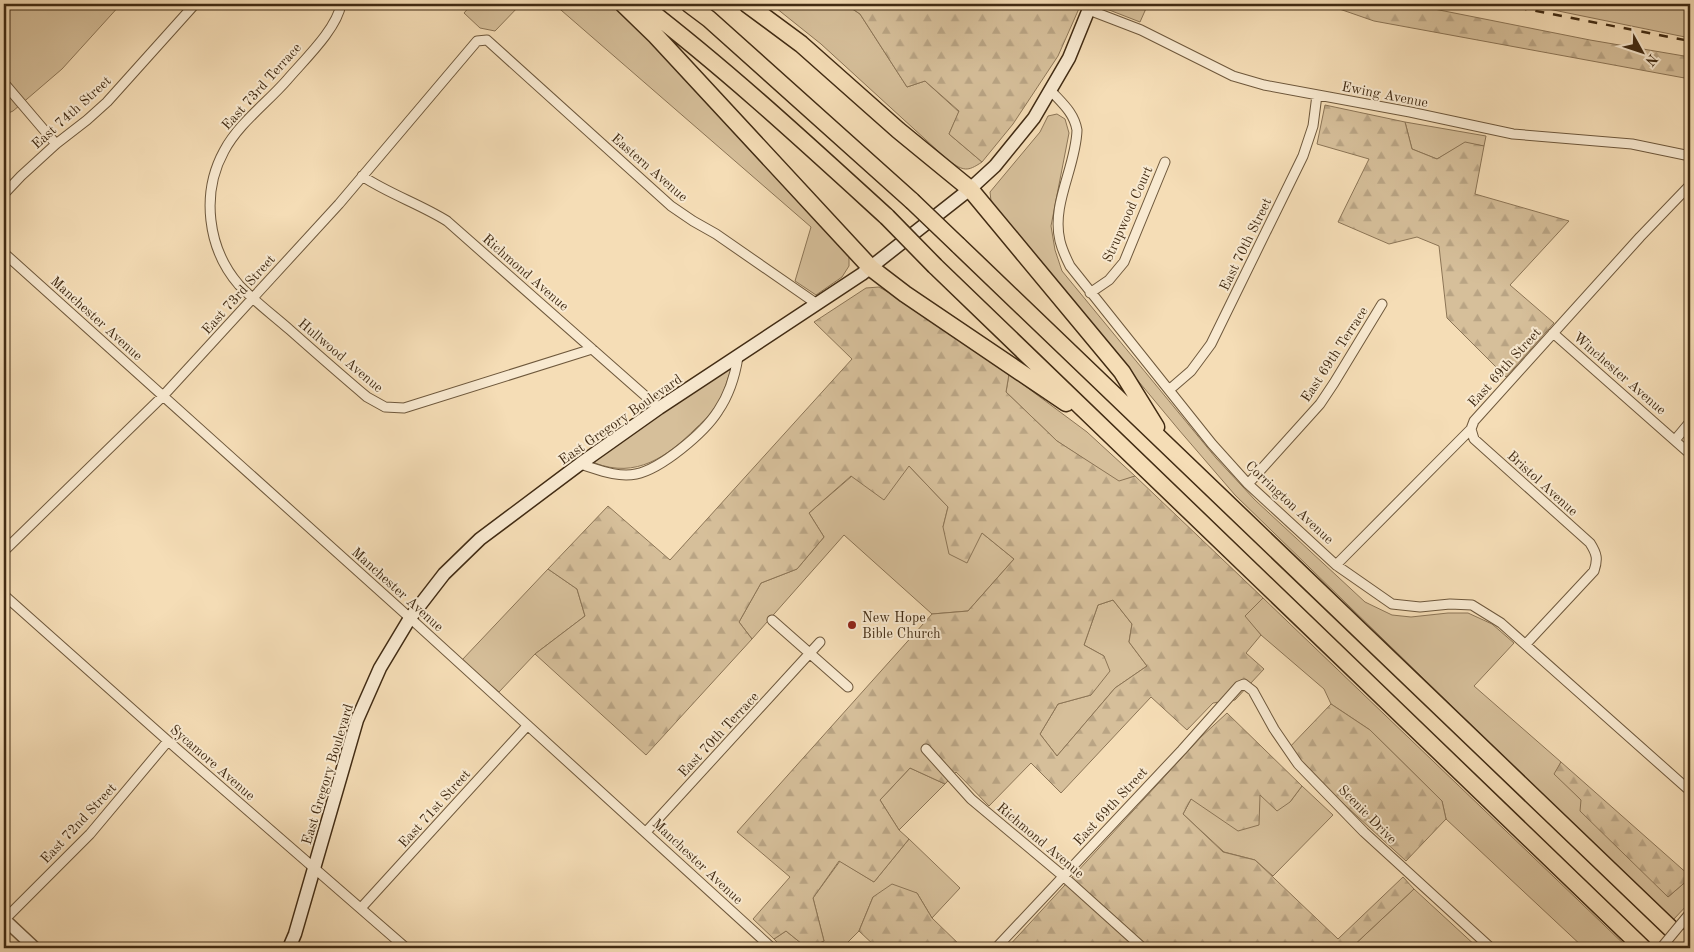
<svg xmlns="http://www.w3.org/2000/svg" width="1694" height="952" font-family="'Old Standard TT',serif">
<defs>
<pattern id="forest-firs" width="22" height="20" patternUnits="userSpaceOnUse" patternTransform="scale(1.25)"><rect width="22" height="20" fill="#d6bf9a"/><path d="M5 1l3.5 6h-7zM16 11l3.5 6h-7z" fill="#b9a484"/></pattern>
</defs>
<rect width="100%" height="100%" fill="#f5ddb6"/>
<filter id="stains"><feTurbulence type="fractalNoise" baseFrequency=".004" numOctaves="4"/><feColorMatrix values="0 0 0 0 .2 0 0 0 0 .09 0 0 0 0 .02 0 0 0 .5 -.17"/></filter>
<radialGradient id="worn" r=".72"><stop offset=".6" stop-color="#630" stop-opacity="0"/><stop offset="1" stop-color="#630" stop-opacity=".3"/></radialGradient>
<!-- green -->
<path fill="#d6bf9a" stroke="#8c7556" d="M4,4H48L53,5L55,4H121L62,69L13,111L4,115Z
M472,4H521L495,31L480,28L464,13Z
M554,4H610L665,53L849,254V266L842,277L816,295L795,281L811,227Z
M771,4H845L860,14L907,87L925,81L959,112L949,134L982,162C967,172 964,171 949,161L821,44Z
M1100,4H1148L1140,22L1099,6Z
M1524,4H1690V38Z
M1057,114L1065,119L1069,133L1051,226L1055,250L1062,271L1216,458L1255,500L1365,602L1392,615L1411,617L1448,613H1468L1492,624L1514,643L1474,686L1561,762L1555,774L1581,800L1668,897L1690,878V902L1673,920L1461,715L1235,495L1179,430L1001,216L991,201L990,192L1040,132L1048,116Z
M1405,122L1486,136L1484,146L1465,143L1437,159L1412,149Z
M726,370H731C727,380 725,390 720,399C715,410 705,420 696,428C667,457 636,479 595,463V458Z
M1009,374L1087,432L1135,476L1119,482L1057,441L1006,392Z
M909,466L948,507L943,527L982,533L1014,559L968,611L932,614L844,535L752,639L739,622L761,583L797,569L824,537L809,513L852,476Z
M548,569L577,589L585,616L535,654L499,692L462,660Z
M1263,598L1628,948H1584L1446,819L1442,801L1370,730L1331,704L1324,689L1261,635L1244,616Z
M1113,600L1132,624L1129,642L1147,666L1115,688L1057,756L1040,734L1058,704L1091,695L1104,656L1084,645L1098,605Z
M910,768L945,784L899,830L880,800Z
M1302,786L1333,815L1273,876L1255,860L1224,852L1183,814L1191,799L1260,794L1290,802Z
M909,839L960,888L932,918L917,893L873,897L859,931L842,948H808L824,941L813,898L840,861L874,882Z
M1414,889L1478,948H1351Z
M786,931L807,948H783L774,939Z"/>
<!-- forest -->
<path fill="url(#forest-firs)" stroke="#8c7556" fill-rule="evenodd" d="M845,4H1081L1058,56L1013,124L982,162L949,134L959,111L925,81L907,87L860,14Z
M1325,4H1409L1590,40L1690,57V79L1374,21Z
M1325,105L1405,122L1412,149L1437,159L1465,142L1484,146L1475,194L1569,221L1510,285L1554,323L1506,377L1447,318L1439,246L1417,237L1389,244L1338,222L1369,159L1317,144Z
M879,287L893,295L1009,374L1006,392L1057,441L1119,481L1135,476L1263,598L1245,616L1261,635L1246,653L1264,669L1235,700L1213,703L1187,730L1151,697L1061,793L1031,763L989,806L956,772L945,784L910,768L880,800L899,830L909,839L874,882L839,861L813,898L824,941L807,948L786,931L774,939L753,919L790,877L737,832L932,614L968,611L1014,559L982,533L967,563L949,554L943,527L948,507L909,466L884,500L851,476L809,513L824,537L797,569L761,583L739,622L752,639L646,755L535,654L585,616L577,589L548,569L608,506L670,560L852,359L814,322L866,288ZM1113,600L1132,624L1129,642L1147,666L1115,688L1057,756L1040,734L1058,704L1091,695L1110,671L1104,656L1084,645L1098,605Z
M1331,704L1370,730L1442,801L1446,819L1406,861L1286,751Z
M1227,713L1302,786L1290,802L1277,811L1260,795L1259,825L1238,831L1191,799L1183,814L1223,852L1255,860L1338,939L1403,877L1414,889L1351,948H1218L1211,946L1209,948H1007L1201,737Z
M1561,762L1690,876V878L1668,897L1580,811L1581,800L1554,774Z
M892,884L917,893L932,918L963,948H877L859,931L873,897Z"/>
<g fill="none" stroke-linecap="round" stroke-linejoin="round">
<defs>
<path id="minor" d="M341,4C337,29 304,60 287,80C267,103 239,123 224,151C201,193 207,248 239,285C254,301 273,315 290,330C316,353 341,375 367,397L385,407L404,408L592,349
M1089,10L1141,30L1233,76L1264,85L1410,112L1513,134L1632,144L1690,156
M4,83L56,144
M1051,91C1063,104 1074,113 1077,130C1076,167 1051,204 1060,241C1062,249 1066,258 1070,266L1212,444L1248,484L1336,565L1392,604L1420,607L1450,604L1472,605L1501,623L1690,791
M362,176C389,194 420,204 447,221L659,408
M4,194L21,176L56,144L87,120L107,102L195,4
M4,253L410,618L772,948
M1090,293L1109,280L1124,262L1165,162
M1553,333L1690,454
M1169,390L1191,371L1211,344L1303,156L1313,126L1317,95
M1471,429L1474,439L1590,543C1597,554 1598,559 1594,571L1526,644
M1675,440L1690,422
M580,464C597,469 617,478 636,474C661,469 704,433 718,411C729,395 735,376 738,357
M1248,484L1320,404L1334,383L1382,304
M4,551L163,396L339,204L477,41L487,40L671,206L693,221L716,234L817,304
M1336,565L1471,429L1474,421L1640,237L1690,185
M4,595L168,741L406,948
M772,620L848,687
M926,749L971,799L1063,876L1143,948
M646,832L820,642
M361,908L527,726
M4,920L90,834L168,741
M996,948L1182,750L1239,686L1244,684L1253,691L1274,729L1298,764L1364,832L1491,948"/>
<path id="tertiary" d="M4,919L35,948"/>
<path id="secondary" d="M289,948L295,934L357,720L380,668L410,618L444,574L480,539L580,464L659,408L862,274L970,189L995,166L1034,118L1069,58L1091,4"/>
<path id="motorway" d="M623,4L656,36L871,268L905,294L1066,403
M641,4C727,70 807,144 887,217
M689,4L709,19L912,201
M747,4L801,44L898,130L970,189L1122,372L1156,427
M958,245L1690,947
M935,266L1643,948"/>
</defs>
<!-- minor casing -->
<use href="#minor" stroke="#6e583c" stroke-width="11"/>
<!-- tertiary casing -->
<use href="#tertiary" stroke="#6e583c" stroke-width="14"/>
<!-- secondary casing -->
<use href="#secondary" stroke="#412b13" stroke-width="15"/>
<!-- motorway casing -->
<use href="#motorway" stroke="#412b13" stroke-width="19"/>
<!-- minor -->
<use href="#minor" stroke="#f8e9d0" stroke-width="9"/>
<!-- tertiary -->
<use href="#tertiary" stroke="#f8e9d0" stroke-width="11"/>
<!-- secondary -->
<use href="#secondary" stroke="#f8e9d0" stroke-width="12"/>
<!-- motorway -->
<use href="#motorway" stroke="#f5ddb6" stroke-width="16"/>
<!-- rail -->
<path stroke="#412b13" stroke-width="2.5" stroke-dasharray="9 9" stroke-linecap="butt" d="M1500,4L1690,41"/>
<defs>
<path id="minor-bridge" d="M1661,948L1690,913"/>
<path id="motorway-bridge" d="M912,201L958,245
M887,217L935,266"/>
</defs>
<!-- minor-bridge casing -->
<use href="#minor-bridge" stroke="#6e583c" stroke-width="11" stroke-linecap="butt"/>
<!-- motorway-bridge casing -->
<use href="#motorway-bridge" stroke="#412b13" stroke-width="19" stroke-linecap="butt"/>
<!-- minor-bridge -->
<use href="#minor-bridge" stroke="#f8e9d0" stroke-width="9"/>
<!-- motorway-bridge -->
<use href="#motorway-bridge" stroke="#f5ddb6" stroke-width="16"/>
</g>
<!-- markers -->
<circle fill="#8f2418" stroke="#f8e9d0" stroke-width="2" cx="852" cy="625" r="5"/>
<g text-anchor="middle" stroke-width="4" stroke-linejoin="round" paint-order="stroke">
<!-- street labels -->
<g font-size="14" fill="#412b13" stroke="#f8e9d0">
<text transform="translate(261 86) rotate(-48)" y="5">East 73rd Terrace</text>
<text transform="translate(1385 94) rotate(11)" y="5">Ewing Avenue</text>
<text transform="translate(71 112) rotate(-42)" y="5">East 74th Street</text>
<text transform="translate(650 167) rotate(41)" y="5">Eastern Avenue</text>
<text transform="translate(1127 214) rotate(-66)" y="5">Strupwood Court</text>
<text transform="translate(1245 244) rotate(-64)" y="5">East 70th Street</text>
<text transform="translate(526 272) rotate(41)" y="5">Richmond Avenue</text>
<text transform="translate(238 294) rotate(-48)" y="5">East 73rd Street</text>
<text transform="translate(97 318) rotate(42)" y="5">Manchester Avenue</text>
<text transform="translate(1334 354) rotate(-57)" y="5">East 69th Terrace</text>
<text transform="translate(341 355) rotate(40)" y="5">Hullwood Avenue</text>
<text transform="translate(1504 367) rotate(-48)" y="5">East 69th Street</text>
<text transform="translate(1620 373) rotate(41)" y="5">Winchester Avenue</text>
<text transform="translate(620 419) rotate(-35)" y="5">East Gregory Boulevard</text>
<text transform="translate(1543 483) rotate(42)" y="5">Bristol Avenue</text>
<text transform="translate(1290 502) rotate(43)" y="5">Corrington Avenue</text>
<text transform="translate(398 589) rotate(42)" y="5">Manchester Avenue</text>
<text transform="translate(718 734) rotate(-47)" y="5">East 70th Terrace</text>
<text transform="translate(213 762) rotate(41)" y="5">Sycamore Avenue</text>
<text transform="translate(327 774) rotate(-73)" y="5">East Gregory Boulevard</text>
<text transform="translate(1110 806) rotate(-47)" y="5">East 69th Street</text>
<text transform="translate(434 808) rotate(-48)" y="5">East 71st Street</text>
<text transform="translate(1368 814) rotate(45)" y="5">Scenic Drive</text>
<text transform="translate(78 823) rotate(-47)" y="5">East 72nd Street</text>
<text transform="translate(1041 840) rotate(40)" y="5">Richmond Avenue</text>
<text transform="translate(698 861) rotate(43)" y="5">Manchester Avenue</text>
</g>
<!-- poi labels -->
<g font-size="14" fill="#412b13" stroke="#f8e9d0" text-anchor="start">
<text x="862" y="622">New Hope<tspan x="862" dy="16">Bible Church</tspan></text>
</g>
</g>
<!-- margin -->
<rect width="1694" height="952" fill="none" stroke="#f5ddb6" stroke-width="20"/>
<rect x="5" y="5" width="1684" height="942" fill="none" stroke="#412b13" stroke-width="2.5"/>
<rect x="10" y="10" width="1674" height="932" fill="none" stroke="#412b13"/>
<!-- north arrow -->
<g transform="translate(1642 52) rotate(130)" stroke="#f8e9d0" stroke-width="4" paint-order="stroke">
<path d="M0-4L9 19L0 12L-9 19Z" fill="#412b13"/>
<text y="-8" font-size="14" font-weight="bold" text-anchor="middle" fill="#412b13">N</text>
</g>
<rect width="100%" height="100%" filter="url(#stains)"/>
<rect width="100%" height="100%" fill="url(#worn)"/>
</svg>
